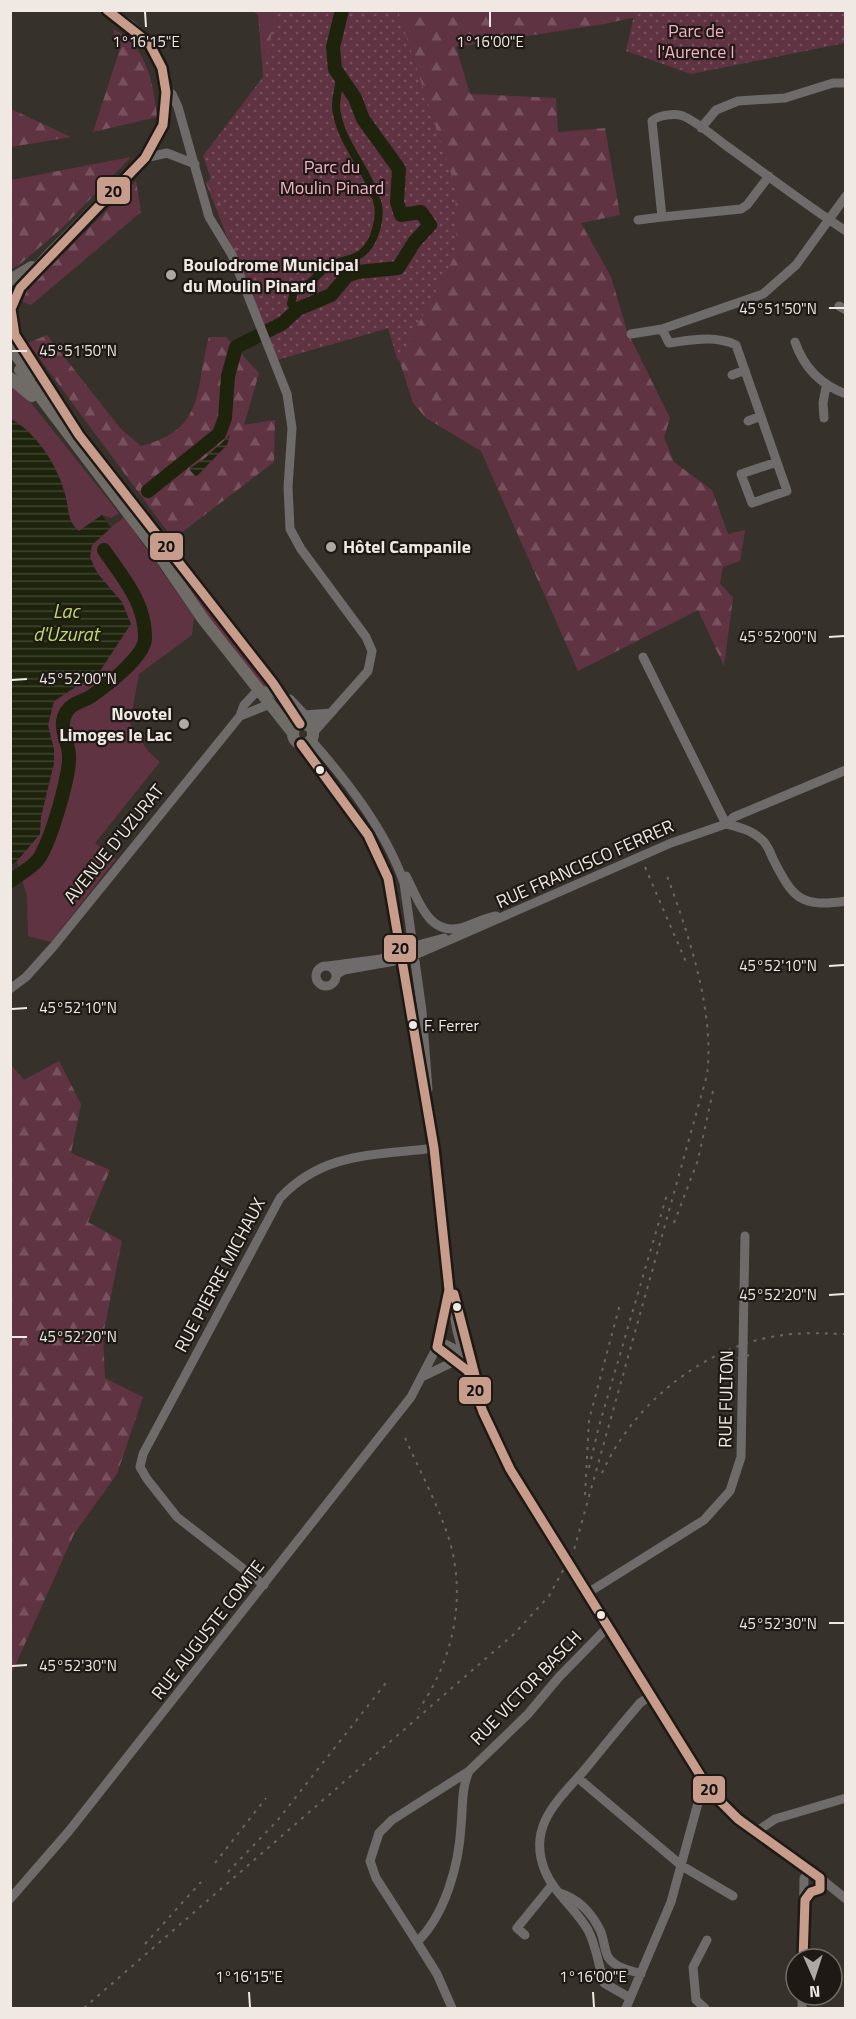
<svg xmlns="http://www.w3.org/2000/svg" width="856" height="2019" font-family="'Titillium Web',sans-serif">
<defs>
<pattern id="forest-firs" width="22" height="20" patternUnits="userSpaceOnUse" patternTransform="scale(1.5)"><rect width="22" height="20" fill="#603343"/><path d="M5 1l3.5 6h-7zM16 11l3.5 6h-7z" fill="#77515e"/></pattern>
<pattern id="park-dots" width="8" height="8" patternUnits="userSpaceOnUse" patternTransform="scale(1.5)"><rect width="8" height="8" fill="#603343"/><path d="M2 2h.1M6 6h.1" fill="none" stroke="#77515e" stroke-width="1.8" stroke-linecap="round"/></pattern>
<pattern id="water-rules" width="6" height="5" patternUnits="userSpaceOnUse" patternTransform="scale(1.5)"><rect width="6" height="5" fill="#1e240c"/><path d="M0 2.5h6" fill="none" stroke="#3f442f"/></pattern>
</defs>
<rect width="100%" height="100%" fill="#37312c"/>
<!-- grass -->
<path fill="#603343" d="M11,351L274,689L259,687Z
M10,385L24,394L119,513L111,518L102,515L79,531C67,522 69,510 66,498C59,468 38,434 11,419Z
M124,517L194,617L192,635L139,674L130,723L148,751L160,762L95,843L116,859L51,942L28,936L27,897L17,861L40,834L41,817L54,763V750L48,725L54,701L100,671L122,602C113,591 82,562 92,546C98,535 114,526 124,517Z"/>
<!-- forest -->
<path fill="url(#forest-firs)" d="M253,11H663L604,24L456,47L470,94L556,98L558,132L605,128L620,215L581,223L611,277L627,331L670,418L664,437L674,462L712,490L728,534L745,530L740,561L723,567L720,583L733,598L724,666L698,610L578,671L481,451L426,418L413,403L389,328L276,360L206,183L235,153L312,88L263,75L258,15Z
M113,29C146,43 154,85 157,117L93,132L119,52Z
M11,109L71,137L11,147Z
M131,157L62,228L19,265L11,269V180Z
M136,181L141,212L31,305L22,302L27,290Z
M47,335L120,428L141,446C207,429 194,390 209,337H226L259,373L244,425L275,420L274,462L173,539L28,343Z
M59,1061L81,1104L71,1153L110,1170L88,1222L122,1241L103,1335L105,1378L143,1397L117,1474L74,1534L11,1675V1065L24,1080Z"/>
<!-- park -->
<path fill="url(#park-dots)" d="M276,11H398L455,186L457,252L398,361L388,328L276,360L203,156L263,77Z
M635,11H845V43L691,74L626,51Z"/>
<!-- water -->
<path fill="url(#water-rules)" d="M11,419C38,434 59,468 66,498C69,510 67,522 79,531L102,515L111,528L92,545L90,557L97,573L122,602L131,624L100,671L54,701L48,725L54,750V763L41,816L40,834L17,861L11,865Z
M230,435L227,445L196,477L189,469L205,458Z"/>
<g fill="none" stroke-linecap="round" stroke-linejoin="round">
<!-- canal -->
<path stroke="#1e240c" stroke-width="8" d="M340,78C339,87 336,97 336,106C338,139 365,165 375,196
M298,309L291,304L294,291C314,284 313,277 327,267C337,260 353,261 362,253C375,243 382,216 377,201"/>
<!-- river -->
<path stroke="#1e240c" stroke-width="14" d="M148,491L219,434L225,418L228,376L236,347L283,323L298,309L331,295L347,276L358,272L398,268L415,241L430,225L421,212L401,215L397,202L399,169L363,119L355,98L335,69L333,47L342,10
M10,881C19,875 29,869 36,862C49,850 71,772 69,755C68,739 57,726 67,711C71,704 83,701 90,697C105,687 144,657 145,639C146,603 123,578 104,550"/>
<!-- minor -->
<path stroke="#6e6b6a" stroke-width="9" d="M166,92L172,94L178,107L209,217L232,255L287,394L292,428L288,487L290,529L301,549L366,637L372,651L368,671L313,733
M701,128L716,110L738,101L785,98L833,83H846
M145,158L167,153L195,164
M769,176L747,205L741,209L662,217L652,121C658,115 675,113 683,116C699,123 714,137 728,147C767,175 806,205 846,231
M638,220L662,217
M839,306L846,310
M662,329L669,343C692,340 715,335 736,345L787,491L752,503L741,474L777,462
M631,334L662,329L763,294L796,265L846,196
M795,342C804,368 821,385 846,394
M732,375L745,370
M824,418L823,403L826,387
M748,421L761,416
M643,657L726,824
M290,699L305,715L331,713
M240,716L270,704
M306,724L323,717
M311,740C347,781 386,831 404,883L422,1011L428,1089
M301,744L368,835L388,878L430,1121L443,1247L457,1331L468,1371L499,1447L561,1553
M726,824C739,827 751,830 761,839C767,843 770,852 773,859C793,898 800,908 846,901
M406,876C419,901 429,938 464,927C475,923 485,918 496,916
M316 976a10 10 0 1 1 20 0a10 10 0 1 1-20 0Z
M328,966L381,959L414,946L444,938
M337,974L344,970L406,959L671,843L726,824L734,817L846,770
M10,989L26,977L53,947L240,716L244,705L258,690L273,692L281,698
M439,1341L455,1349L462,1357
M437,1347L453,1362L468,1371
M424,1376L453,1362
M574,1575L710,1791L738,1819L820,1878V1889L805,1897
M264,1585L177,1517L147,1479L140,1467L143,1454L280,1198C324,1151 375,1156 434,1148
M586,1594L704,1520L730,1491L741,1457L745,1236
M469,1771C461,1790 463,1807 461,1826C459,1865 445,1915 417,1942L376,1878L370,1861L379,1833L392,1820L469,1771L528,1714L559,1677L607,1628
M578,1778L682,1866L733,1896
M756,1832L775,1819L846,1798
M820,1878L846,1899
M560,1893C579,1899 591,1912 600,1930C604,1938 604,1949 608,1957C615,1968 630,1970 641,1974
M10,1899L69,1831L411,1397L437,1347L448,1299
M525,1935L517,1928L552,1885
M417,1942L437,1974L452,2008
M803,1959L804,1878
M630,1998L604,1983C599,1967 596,1945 588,1930C576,1909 554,1893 545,1871C526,1824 561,1798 587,1767C604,1746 622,1724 640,1703L650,1696
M626,2008L671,1902L698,1803L710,1791
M705,2008L696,2000L693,1967L707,1940
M802,2008V1995"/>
<!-- major -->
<path stroke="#6f6c68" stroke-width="12" d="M10,280L32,267
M10,347L31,375
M20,370L153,546L203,619L293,733
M10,378L32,396
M74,428L273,683L300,724
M79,435L15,335L11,309L20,288L48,256L145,158L163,125L166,92L162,68L149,43L130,26L106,10
M293 734a10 10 0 1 1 20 0a10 10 0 1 1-20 0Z"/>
<!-- rail -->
<path stroke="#6a6764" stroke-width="2" stroke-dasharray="3 6" stroke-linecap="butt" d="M645,867L686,962
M674,1223L698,1160L713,1091
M720,1362L750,1355
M405,1438C420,1471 438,1505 449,1539C467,1598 453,1660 419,1709
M589,1468L599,1426L668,1191
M602,1473C631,1408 696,1353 766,1338C792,1332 817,1333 844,1334
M585,1495L589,1420L620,1304
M215,1863L266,1798
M228,1872L277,1821L389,1679
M145,1944L201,1882
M84,2008L514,1634L549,1596L574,1550L707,1075C715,1013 689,935 667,876"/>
<!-- minor-bridge -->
<path stroke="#6e6b6a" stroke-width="9" d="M561,1553L574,1575"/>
<defs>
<path id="bus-1" d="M107,10L149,43L162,68L166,92L163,125L145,158L20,288L11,309L15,335L79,435L273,683L300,724
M301,744L368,835L388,878L434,1148L449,1290L437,1347L468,1371L483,1412L510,1469L710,1791L738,1819L820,1878V1889L811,1892L805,1900L803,1959
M454,1294L478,1387"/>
</defs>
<!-- bus-1 casing -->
<use href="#bus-1" stroke="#1e1915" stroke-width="14"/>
<!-- bus-1 -->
<use href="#bus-1" stroke="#c89c8a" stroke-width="9"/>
</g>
<!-- ticks -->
<path fill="none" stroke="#efe8e3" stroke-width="2" d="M145,12L146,27M490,12V27M829,308H844M12,351H27M829,637L844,636M12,680L27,679M829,966L844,965M12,1009L27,1008M829,1295L844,1294M12,1337H27M829,1623H844M12,1666L27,1665M249,1992L250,2007M593,1992L594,2007"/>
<!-- markers -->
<g fill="#afa8a3" stroke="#1e1915" stroke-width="2">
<circle cx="171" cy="275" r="6"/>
<circle cx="331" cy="547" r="6"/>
<circle cx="184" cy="724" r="6"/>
</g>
<g fill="#efe8e3" stroke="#1e1915" stroke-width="2">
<circle cx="320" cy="770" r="5"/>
<circle cx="413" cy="1025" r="5"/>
<circle cx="457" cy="1307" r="5"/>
<circle cx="601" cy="1615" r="5"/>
</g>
<g text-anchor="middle" stroke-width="4.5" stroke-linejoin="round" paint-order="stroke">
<!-- bus labels -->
<g font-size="16" fill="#efe8e3" stroke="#1e1915" text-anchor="start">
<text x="424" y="1031">F. Ferrer</text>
</g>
<!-- park labels -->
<g font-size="18" fill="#f5b0c8" stroke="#1e1915">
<text x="696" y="37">Parc de<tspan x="696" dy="21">l'Aurence I</tspan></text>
<text x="332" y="173">Parc du<tspan x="332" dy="21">Moulin Pinard</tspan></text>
</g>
<!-- poi labels -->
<g font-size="18" font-weight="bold" fill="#efe8e3" stroke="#1e1915" text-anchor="start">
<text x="183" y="271">Boulodrome Municipal<tspan x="183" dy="21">du Moulin Pinard</tspan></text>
<text x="343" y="553">Hôtel Campanile</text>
<text x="172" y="720" text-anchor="end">Novotel<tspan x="172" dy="21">Limoges le Lac</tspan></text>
</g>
<!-- street labels -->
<g font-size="18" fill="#efe8e3" stroke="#1e1915">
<text transform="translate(114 844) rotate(-51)" y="6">AVENUE D'UZURAT</text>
<text transform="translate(585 864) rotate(-24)" y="6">RUE FRANCISCO FERRER</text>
<text transform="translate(220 1275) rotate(-62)" y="6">RUE PIERRE MICHAUX</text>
<text transform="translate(726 1399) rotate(-89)" y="6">RUE FULTON</text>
<text transform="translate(208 1630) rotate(-52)" y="6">RUE AUGUSTE COMTE</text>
<text transform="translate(526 1688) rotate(-46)" y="6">RUE VICTOR BASCH</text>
</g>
<!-- water labels -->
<g font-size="20" font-style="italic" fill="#bbda69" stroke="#1e1915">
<text x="66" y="618">Lac<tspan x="66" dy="23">d'Uzurat</tspan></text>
</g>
</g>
<g font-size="15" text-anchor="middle" fill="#efe8e3" stroke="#1e1915" stroke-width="4.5" stroke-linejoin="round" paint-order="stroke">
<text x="146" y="47">1°16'15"E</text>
<text x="490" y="47">1°16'00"E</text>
<text x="778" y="314">45°51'50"N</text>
<text x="78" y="356">45°51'50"N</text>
<text x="778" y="642">45°52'00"N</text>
<text x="78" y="684">45°52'00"N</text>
<text x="778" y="971">45°52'10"N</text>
<text x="78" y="1013">45°52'10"N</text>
<text x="778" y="1300">45°52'20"N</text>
<text x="78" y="1342">45°52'20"N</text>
<text x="778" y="1629">45°52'30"N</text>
<text x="78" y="1671">45°52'30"N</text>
<text x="249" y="1982">1°16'15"E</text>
<text x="593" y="1982">1°16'00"E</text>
</g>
<g stroke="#1e1915" stroke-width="2">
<rect x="96" y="176" width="35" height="29" rx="6" fill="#c89c8a"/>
<rect x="149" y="532" width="35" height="29" rx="6" fill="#c89c8a"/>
<rect x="383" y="934" width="34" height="29" rx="6" fill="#c89c8a"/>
<rect x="458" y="1376" width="34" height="29" rx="6" fill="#c89c8a"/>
<rect x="692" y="1775" width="34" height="29" rx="6" fill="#c89c8a"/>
</g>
<g font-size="16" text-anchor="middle" font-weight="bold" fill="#111">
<text x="113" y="197">20</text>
<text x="166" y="552">20</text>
<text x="400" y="954">20</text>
<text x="475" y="1396">20</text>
<text x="709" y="1795">20</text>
</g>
<!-- border -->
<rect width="856" height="2019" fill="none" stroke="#efe8e3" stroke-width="24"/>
<!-- north arrow -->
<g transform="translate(814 1977) rotate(177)"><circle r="28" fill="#1e1915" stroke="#726c67" stroke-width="1.5"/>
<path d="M0-4.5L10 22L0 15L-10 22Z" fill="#afa8a3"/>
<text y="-9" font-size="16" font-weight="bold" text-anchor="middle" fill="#efe8e3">N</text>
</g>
</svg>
